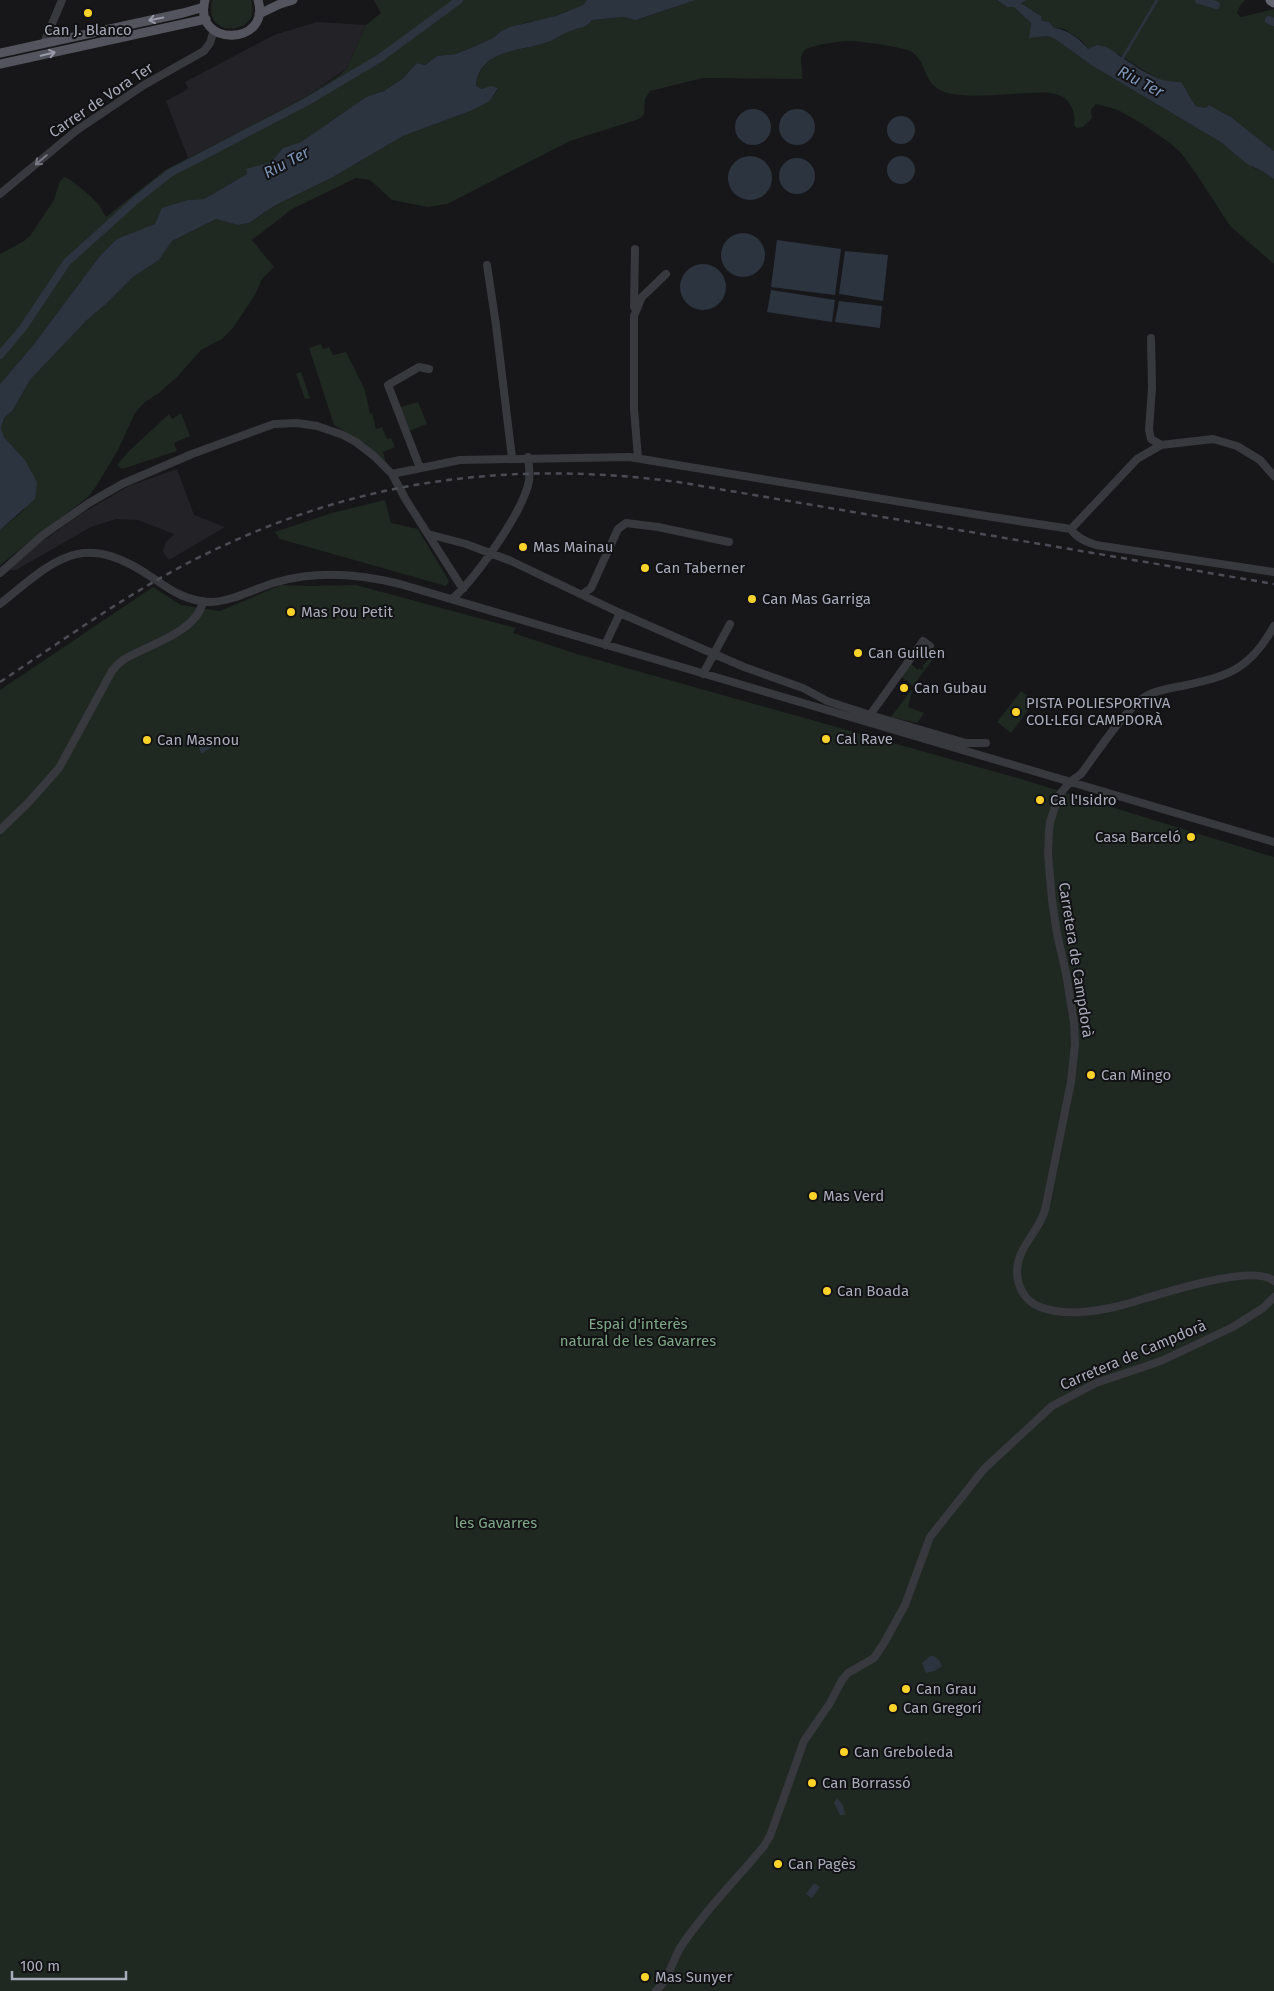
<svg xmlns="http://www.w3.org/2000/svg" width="1274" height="1991" font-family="'Fira Sans',sans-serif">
<rect width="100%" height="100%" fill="#17171a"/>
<!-- built -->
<path fill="#232327" d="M317,22L366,25L347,68L309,95L188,158L166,101L188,89L185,82L274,35Z
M177,469L194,515L225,527L169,560L163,552L165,543L174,534L138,520L116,519L91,527L16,570H8L37,545L81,514L129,486Z"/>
<!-- green -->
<path fill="#1f2821" d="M212,0H251C264,35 202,41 212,0Z
M374,0H587L583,5L556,16L544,20L528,22L500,32L493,38L456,54L437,56L425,65L417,63L402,79L384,91L366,97L301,142L283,148L271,162L246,170L247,174L204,199L188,200L155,224L99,257L34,344L0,384V254L24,241L30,236L54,200L59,183L64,177C72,179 91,196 97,203C101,206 103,213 106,217L165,170L309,95L338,76L347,68L366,25L381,13Z
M696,0H997L1007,7H1014L1031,23L1030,38L1049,36L1058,41L1091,65L1222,143L1254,168L1262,171L1274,179V264L1230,226L1197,175L1181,153L1170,143L1141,123L1118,110L1096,104L1091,110L1092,118L1083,127L1077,128L1074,126C1076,113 1071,99 1058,95C1049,91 1038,93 1028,93C1003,94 976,98 952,94C920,87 931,67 912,52C906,47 855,40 845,41C837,42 811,45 805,50C797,58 804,70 802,79L703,78L650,91L645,99L644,114L639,119L570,141L447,204L428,207L392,200L370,180L356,178L292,209L252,240L274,267L262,279L255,295L233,328L222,339L201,350L178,376L159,393L145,402L135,413L118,450L97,485L88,497L0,565V530L24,510L25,460L4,437L1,428L4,418L13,410L30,380L87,320L105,305L133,277L159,260L172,241L216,219L238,225L249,223L274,206L333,177L403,136L473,110L490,101L498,89H482L476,86C479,51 518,51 545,43C555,40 563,33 572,30C581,27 587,28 592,20L623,17L637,20Z
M1027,0H1245L1240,6L1237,13L1241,17L1274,9V151L1231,117L1209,105L1205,108L1196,106C1190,99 1187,90 1181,82H1165L1153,76L1118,54L1088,49L1081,40L1064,29L1054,28L1042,21L1041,16L1020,2Z
M321,344L323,349L329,347L333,355L346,352L365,390L370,414L372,413L376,429L382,427L387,439L391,438L395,447L383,452L386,463H384L366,444L334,425L309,348Z
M301,372L310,398L305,399L296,374Z
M418,402L427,424L409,431L400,407Z
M181,413L190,436L174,443L177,451L122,469L117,465L128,452L169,414L172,419Z
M385,500L391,523L418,529L449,581L446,586L280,539L275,532L332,513Z
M281,585L308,586L356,585L516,628L513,633L577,654L1021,779L1274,857V1991H0V690L153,587L181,605L220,611Z
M930,657L933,659L913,686L900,676L909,662L918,670L919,668L922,670L924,668L922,667Z
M911,690L912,691L908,707L924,713L917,723L891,717Z
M1021,691L1035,701L1011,733L997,722Z"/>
<!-- water -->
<path fill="#2c343f" d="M587,0H696L636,20L623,17L592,20C587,28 581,27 573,30C563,33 555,40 545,43C519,51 478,51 476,86L482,89L491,86L498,88L490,101L473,110L403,136L333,177L274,206L249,223L238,225L216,219L172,241L159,260L133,277L105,305L87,320L30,380L13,410L4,418L1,428L4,437L25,460L37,482L35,499L0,530V384L34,344L99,257L117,239L155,224L162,208L188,200L204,199L247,174L246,169L271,162L283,148L301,142L366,97L384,91L402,79L417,63L425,65L437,56L456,54L475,46L493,38L500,32L510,27L556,16L583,5Z
M997,0H1027L1021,3L1041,16L1042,21L1049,22L1054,28C1068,30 1079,38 1088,49L1097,45L1106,47C1129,60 1153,84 1181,82C1187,90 1190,99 1196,106L1205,108L1209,105L1231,117L1274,151V179L1262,171L1247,164L1222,143L1091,65L1058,41L1049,36L1029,38L1031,23L1014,7H1007Z
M779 127a18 18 0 1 1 36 0a18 18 0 1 1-36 0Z
M735 127a18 18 0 1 1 36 0a18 18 0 1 1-36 0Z
M887 130a14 14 0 1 1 28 0a14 14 0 1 1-28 0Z
M728 178a22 22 0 1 1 44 0a22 22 0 1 1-44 0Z
M887 170a14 14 0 1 1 28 0a14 14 0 1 1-28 0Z
M779 176a18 18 0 1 1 36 0a18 18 0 1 1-36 0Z
M721 255a22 22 0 1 1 44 0a22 22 0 1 1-44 0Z
M777,240L841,249L835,295L771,287Z
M845,251L888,255L883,301L839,294Z
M680 287a23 23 0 1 1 46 0a23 23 0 1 1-46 0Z
M771,290L835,300L832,322L767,312Z
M839,301L882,306L880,328L835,322Z
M212,739L216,744L203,753H201L199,748Z
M930,1656H934L939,1660L942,1666L935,1671L926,1673L922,1663Z
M837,1798L843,1805L845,1815H840L834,1803Z
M814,1883L820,1887L812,1898L806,1894Z"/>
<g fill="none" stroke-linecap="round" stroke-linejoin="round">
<!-- stream -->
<path stroke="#2c343f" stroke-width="2.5" d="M1122,59L1157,0"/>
<!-- canal -->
<path stroke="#2c343f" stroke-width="8" d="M1199,0L1216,5
M1269,20L1274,22
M0,355L23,328L67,262L137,199L170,173L308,101L380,58L459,0"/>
<!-- minor -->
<path stroke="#38383f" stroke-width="8" d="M44,43L62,0
M0,194L77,130L144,85L204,51L210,43L214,30
M487,265L496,325L512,458
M634,307L635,249
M1151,338L1152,388L1149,430L1151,439L1161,445
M638,458L634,409V316L642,297L666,274
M420,468L388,385L419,367L429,369
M392,474L460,460L629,457L986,516L1071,529C1076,538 1087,542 1096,545L1274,572
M1071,529L1137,459L1161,445L1213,439L1237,446L1260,460L1274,476
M428,534L466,544L511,561L620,613L744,667L803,688L827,701L870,715L966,743H986
M0,573L43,535L89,503L122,484L192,454L274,424L297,423L317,426L343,435L356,442L374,456L392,474L406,500L463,589
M583,594L591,588L618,529L626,523L658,527L729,542
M452,599C476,578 523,512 529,481C530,473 529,465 528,457
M0,604C60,555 84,530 156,580C173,592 190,602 211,602C234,601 255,588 277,582C318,570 360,574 400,584L1274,842
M1274,626C1250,670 1228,676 1182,686C1171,688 1158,690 1148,695C1126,707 1097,753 1081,774L1070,782L1059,795L1050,822L1049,831L1048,854L1052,900L1057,934L1066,973L1074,1023L1075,1044L1071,1082L1045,1210C1038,1233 1018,1246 1017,1271C1017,1287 1025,1301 1040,1307C1064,1316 1091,1312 1115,1307C1145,1300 1251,1261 1274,1281
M605,645L620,613
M703,674L730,624
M870,715L923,641L930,646
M0,830L28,803L59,768L112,671C115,667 119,663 123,660C147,645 198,632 203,601
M656,1991C670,1978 672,1960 682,1945C706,1909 737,1879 764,1846L770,1836L804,1741L830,1703L842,1680L848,1673L874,1658L884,1643L905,1605L930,1537L984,1469L1052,1406L1096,1383L1161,1361L1233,1327L1263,1308L1274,1297"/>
<!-- major -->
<path stroke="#54545e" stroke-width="9" d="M205,0C192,48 272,46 258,0
M259,14L280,4L293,0
M0,53L183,13L204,7
M0,64L206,19"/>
<!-- highway -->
<path stroke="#636570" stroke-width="11" d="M1271,0L1274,2"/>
<!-- rail -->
<path stroke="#4b4c54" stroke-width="2.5" stroke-dasharray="6 5" stroke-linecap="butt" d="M0,682C68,637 135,588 208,553C359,479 512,460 678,482L1274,584"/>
</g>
<!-- one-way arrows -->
<defs><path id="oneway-shaft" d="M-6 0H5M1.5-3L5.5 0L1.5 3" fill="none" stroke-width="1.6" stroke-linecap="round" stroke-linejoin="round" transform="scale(1.25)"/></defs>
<g stroke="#979aa8">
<use href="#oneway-shaft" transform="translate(156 19) rotate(168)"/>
<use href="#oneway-shaft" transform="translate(48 54) rotate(-13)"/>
</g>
<use stroke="#767783" href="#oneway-shaft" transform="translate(41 160) rotate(140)"/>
<!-- markers -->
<g fill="#ffd32a" stroke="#121215" stroke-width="2">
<circle cx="88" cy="13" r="5"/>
<circle cx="523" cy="547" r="5"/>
<circle cx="645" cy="568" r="5"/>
<circle cx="752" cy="599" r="5"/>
<circle cx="291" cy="612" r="5"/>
<circle cx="858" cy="653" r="5"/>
<circle cx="904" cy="688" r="5"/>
<circle cx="1016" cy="712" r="5"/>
<circle cx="826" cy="739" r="5"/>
<circle cx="147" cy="740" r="5"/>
<circle cx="1040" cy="800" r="5"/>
<circle cx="1191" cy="837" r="5"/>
<circle cx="1091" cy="1075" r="5"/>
<circle cx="813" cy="1196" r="5"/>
<circle cx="827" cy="1291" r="5"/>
<circle cx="906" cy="1689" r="5"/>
<circle cx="893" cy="1708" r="5"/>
<circle cx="844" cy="1752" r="5"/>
<circle cx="812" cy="1783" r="5"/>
<circle cx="778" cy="1864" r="5"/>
<circle cx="645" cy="1977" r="5"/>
</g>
<g text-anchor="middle" stroke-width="4" stroke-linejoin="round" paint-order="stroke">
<!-- poi labels -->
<g font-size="15" fill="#a8abba" stroke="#121215" text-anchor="start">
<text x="88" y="35" text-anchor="middle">Can J. Blanco</text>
<text x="533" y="552">Mas Mainau</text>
<text x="655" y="573">Can Taberner</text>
<text x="762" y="604">Can Mas Garriga</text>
<text x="301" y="617">Mas Pou Petit</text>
<text x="868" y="658">Can Guillen</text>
<text x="914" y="693">Can Gubau</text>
<text x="1026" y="708">PISTA POLIESPORTIVA<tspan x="1026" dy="17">COL·LEGI CAMPDORÀ</tspan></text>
<text x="836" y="744">Cal Rave</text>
<text x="157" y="745">Can Masnou</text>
<text x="1050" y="805">Ca l'Isidro</text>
<text x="1181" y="842" text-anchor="end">Casa Barceló</text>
<text x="1101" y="1080">Can Mingo</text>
<text x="823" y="1201">Mas Verd</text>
<text x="837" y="1296">Can Boada</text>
<text x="916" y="1694">Can Grau</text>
<text x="903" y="1713">Can Gregorí</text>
<text x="854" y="1757">Can Greboleda</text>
<text x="822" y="1788">Can Borrassó</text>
<text x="788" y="1869">Can Pagès</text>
<text x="655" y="1982">Mas Sunyer</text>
</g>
<!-- street labels -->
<g font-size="15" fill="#a8abba" stroke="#121215">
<text transform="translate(101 100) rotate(-34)" y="5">Carrer de Vora Ter</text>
<text transform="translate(1076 960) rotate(81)" y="5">Carretera de Campdorà</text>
<text transform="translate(1133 1355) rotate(-23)" y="5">Carretera de Campdorà</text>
</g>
<!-- park labels -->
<g font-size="15" fill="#7ea786" stroke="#121215">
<text x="638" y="1329">Espai d'interès<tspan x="638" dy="17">natural de les Gavarres</tspan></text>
<text x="496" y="1528">les Gavarres</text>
</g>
<!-- water labels -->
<g font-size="16" font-style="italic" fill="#7c95b8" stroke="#121215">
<text transform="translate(1141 81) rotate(28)" y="6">Riu Ter</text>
<text transform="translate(286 162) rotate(-28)" y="6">Riu Ter</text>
</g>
</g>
<!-- scale -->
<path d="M12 1971v8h114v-8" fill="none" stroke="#a8abba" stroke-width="2.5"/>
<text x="20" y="1971" font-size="15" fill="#a8abba" stroke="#121215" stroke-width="4" paint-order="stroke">100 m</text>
</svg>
